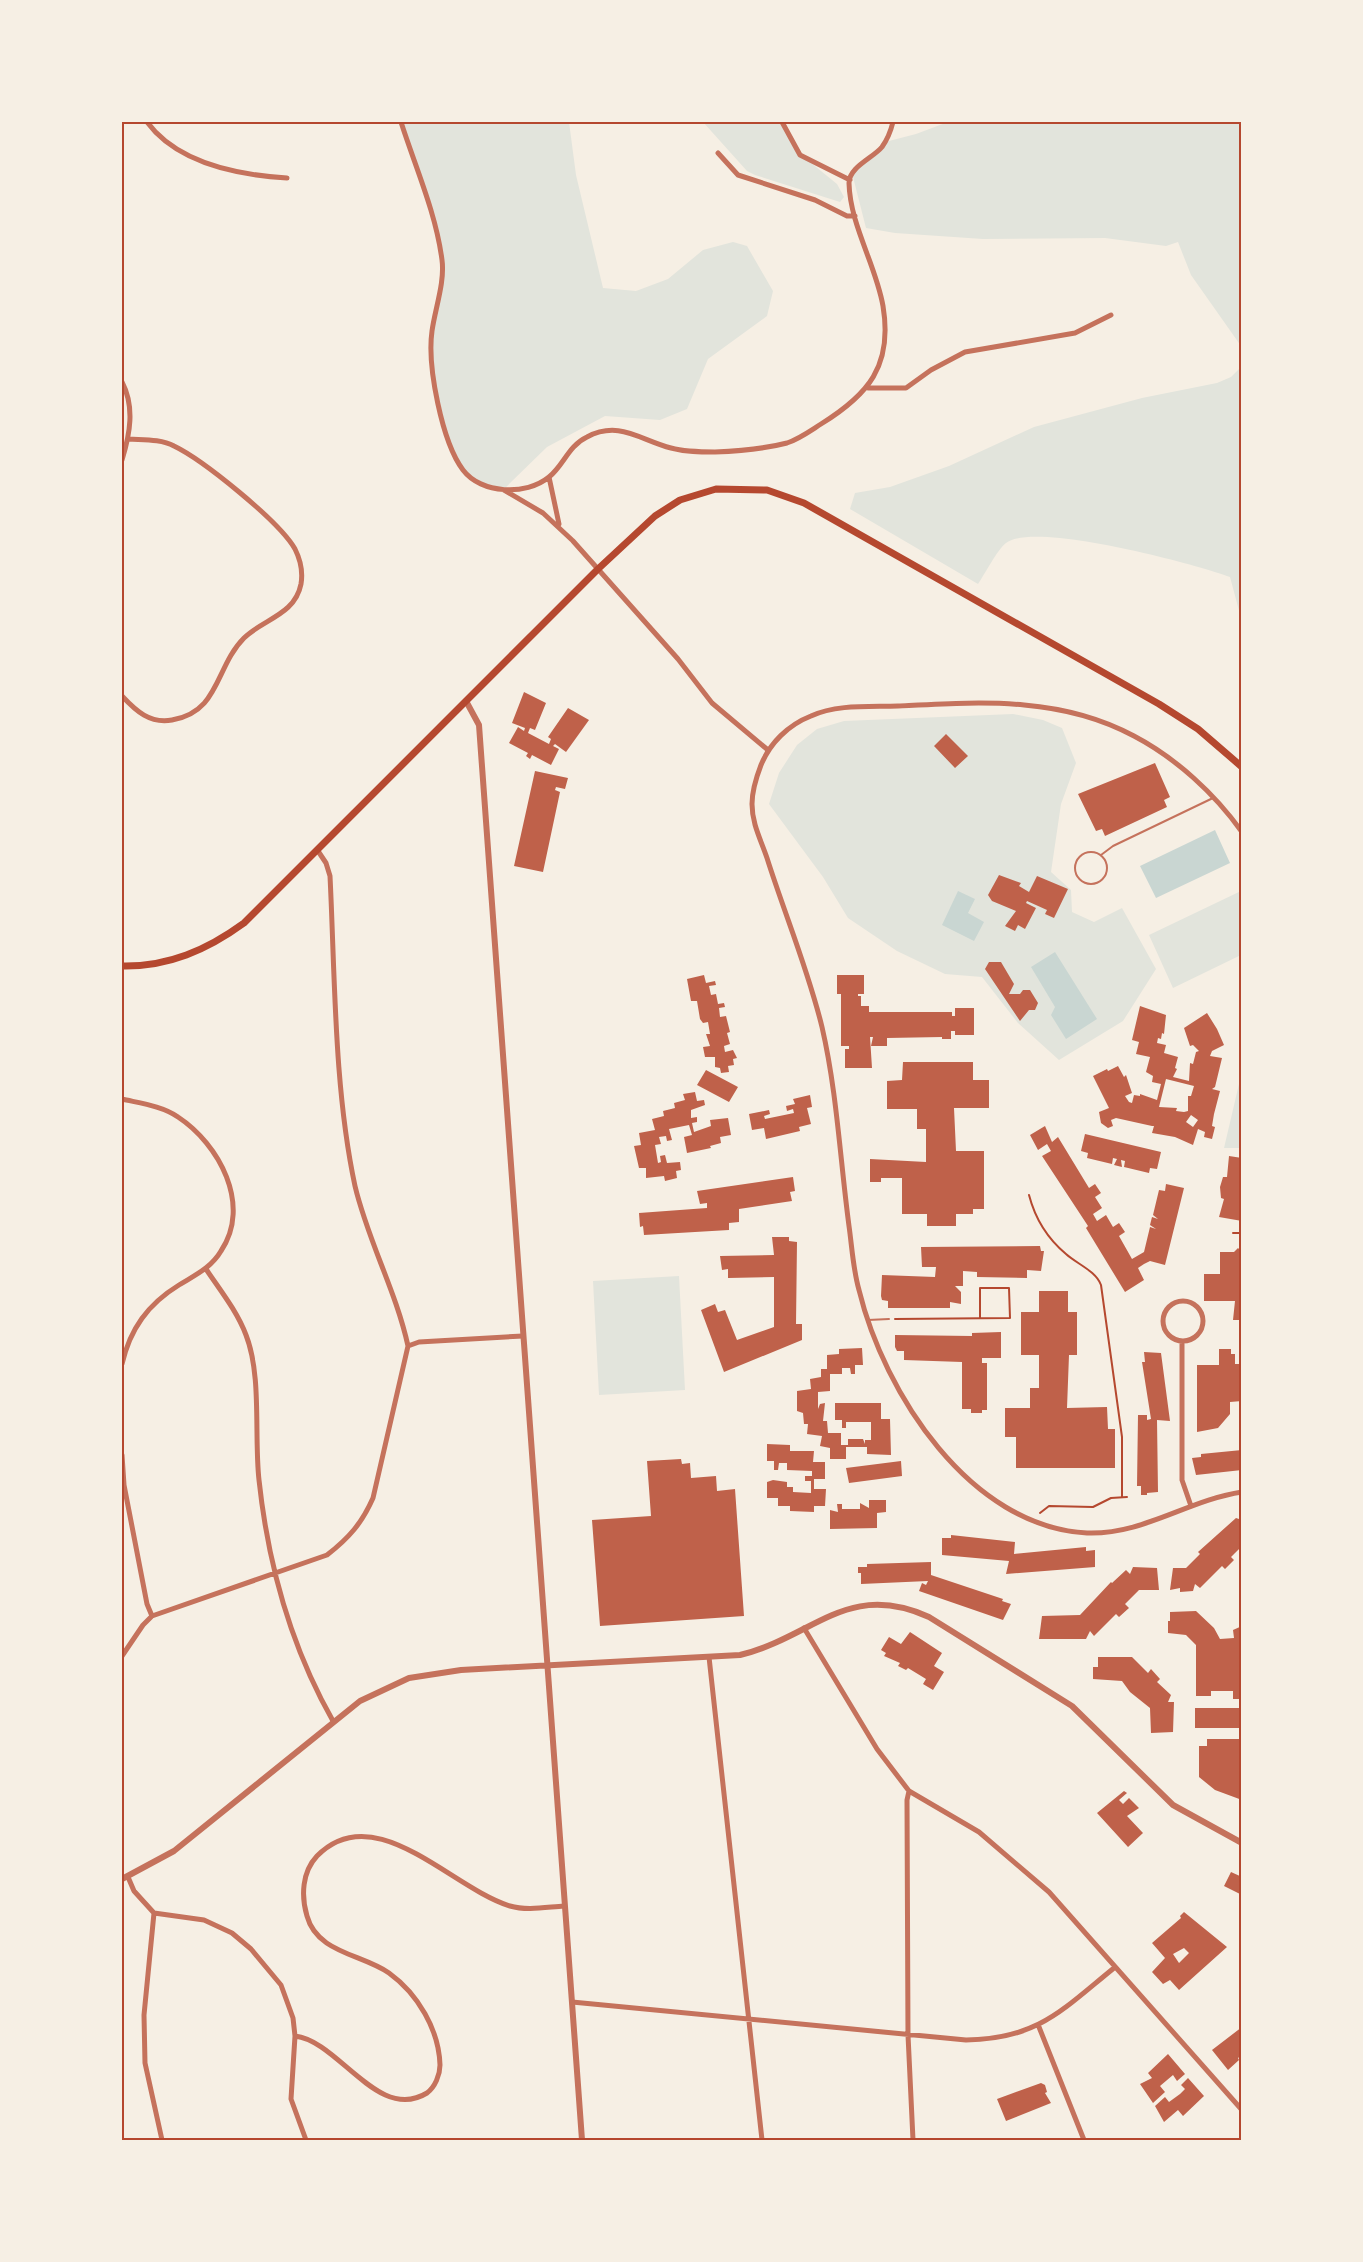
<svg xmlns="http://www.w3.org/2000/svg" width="1363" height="2262" font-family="Figtree,sans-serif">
<rect width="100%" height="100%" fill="#f6efe4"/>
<!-- green -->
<path fill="#e2e4dc" d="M401,122H569L576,175L603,288L636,291L668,279L703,250L733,242L747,246L773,291L767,316L708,359L687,409L660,420L605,416L547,447L503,490L470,478L450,447L430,359L443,266L429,207Z
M703,122H782L805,158L837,184L844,197L840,202L755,175L747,171Z
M948,122H1241V346L1191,275L1178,242L1166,246L1105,238L983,239L895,233L866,228L852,173L885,142L916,134Z
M1241,367V618L1230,577C1194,564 1035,521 1006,543C997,550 985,574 978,584L850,509L855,493L890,487L949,466L1034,427L1142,398L1217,383L1231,377Z
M1013,714L1043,720L1062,728L1076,763L1061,804L1051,872L1071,890L1072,912L1094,922L1122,908L1156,969L1123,1021L1059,1060L1018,1023L982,977L945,974L897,951L848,918L823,877L769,804L779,773L797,745L817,729L844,721Z
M1241,891V955L1173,988L1149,935Z
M1239,1084L1242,1089L1241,1148H1224Z
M679,1276L685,1390L599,1395L593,1281Z"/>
<!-- water -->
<path fill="#c9d6d2" d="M1215,830L1230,863L1156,898L1140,866Z
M958,891L975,899L968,913L984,922L974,941L942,925Z
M1055,952L1097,1019L1066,1039L1051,1015L1055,1007L1031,967Z"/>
<!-- building -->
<path fill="#bf614a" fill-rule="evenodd" d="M524,692L546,703L535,730L530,728L528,733L549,744L551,739L548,737L568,708L589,720L566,752L555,744L553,746L559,749L551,765L532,755L530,759L526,756L528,753L509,743L518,727L524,731L525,728L512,723Z
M946,734L968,756L955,768L934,746Z
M1155,763L1170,797L1164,800L1167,807L1105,836L1102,829L1096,831L1078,794Z
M535,771L568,778L565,789L556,787L555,790L560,792L543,872L514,866Z
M999,875L1021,883L1019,886L1029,892L1037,876L1068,889L1054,918L1045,914L1047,910L1027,901L1026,903L1036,908L1025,929L1018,925L1015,931L1005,926L1016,911L992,901L988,895Z
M989,962H1001L1014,984L1009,994H1020L1023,990H1030L1038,1003L1035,1010H1029L1020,1021L985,969Z
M704,975L706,983L715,981L716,985L709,986L711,995L716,994L718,1004L724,1003L725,1007L719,1008L720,1017L726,1016L730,1032L727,1033L730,1044L724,1046L725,1052L733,1050L737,1058L733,1059L734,1065L728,1066L729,1072L721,1073L720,1068L715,1067V1057H705L703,1047L710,1046L706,1034H710L708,1022L703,1023L700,1019L697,1001H691L687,979Z
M837,975H864V994H858V996H861V1006H869V1012H952V1016H955V1008H974V1035H955V1031H951V1039H942V1037L887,1038V1046H871L873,1037H870L872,1068H845V1049H849V1046H841V994H837Z
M1140,1006L1166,1015L1164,1034L1162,1033L1161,1039L1158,1038L1157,1043L1166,1045L1164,1053L1178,1057L1175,1068L1177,1069L1173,1077L1189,1081L1190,1063L1193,1064L1196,1052L1199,1051L1193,1045L1190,1046L1184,1028L1207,1013L1217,1029L1224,1045L1212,1051L1210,1056L1222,1058L1215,1087L1212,1089L1220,1091L1214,1114L1212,1126L1215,1127L1212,1139L1204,1137L1205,1132L1198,1129L1193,1145L1175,1137L1152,1133L1154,1126H1152L1116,1118L1111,1120L1113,1126L1108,1128L1101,1123L1099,1112L1109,1108L1093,1076L1107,1069L1108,1071L1118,1066L1124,1077L1126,1075L1132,1093L1125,1096L1129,1102L1132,1103L1134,1095L1140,1096V1094L1157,1100L1161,1084L1152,1082L1153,1076L1146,1072L1150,1057L1136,1054L1139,1042L1132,1040ZM1166,1079L1194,1086L1191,1096H1188V1111L1184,1112L1176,1111L1177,1108L1159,1107ZM1191,1115L1198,1120L1193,1127L1186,1122Z
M903,1062H973V1080H989V1108H954L956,1151H984V1209H973V1214H956V1226H927V1214H902V1178H881V1182H870V1159L926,1162V1129H917V1109H887V1081L902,1080Z
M706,1070L738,1087L729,1102L697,1085Z
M695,1092L697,1101L704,1100L705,1105L691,1110V1118L697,1117V1122L692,1123L694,1132L711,1126L710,1120L728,1118L731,1135L720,1137L721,1143L710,1146L711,1148L687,1153L684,1137L692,1135L689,1125L669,1129L672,1140L667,1141L666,1136L659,1137L661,1144L655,1145L658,1163L661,1162L660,1156L665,1155L667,1163L680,1162L681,1170L676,1171L677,1178L665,1181L664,1176L646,1178V1168H639L634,1146L641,1145L639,1133L655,1130L652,1119L664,1116L663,1111L675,1108L674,1103L685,1100L683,1094Z
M810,1095L812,1107L807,1108L811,1124L799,1127L800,1131L766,1139L764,1128L752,1130L749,1114L769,1110L770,1114L764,1116L765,1119L794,1113L793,1109L787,1111L786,1106L795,1104L793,1099Z
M1045,1126L1052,1142L1058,1137L1089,1188L1095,1184L1101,1193L1095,1197L1102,1208L1093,1214L1097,1221L1106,1215L1113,1227L1119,1223L1125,1232L1119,1236L1132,1259L1144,1252L1150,1227L1156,1229L1150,1225L1152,1217L1158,1219L1153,1215L1159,1190L1165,1191L1166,1184L1184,1188L1165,1265L1150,1261L1144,1264L1138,1268L1144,1280L1125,1292L1086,1228L1088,1226L1042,1156L1051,1151L1047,1144L1038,1150L1030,1135Z
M1085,1134L1161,1152L1157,1169L1150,1168L1149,1173L1124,1167L1125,1161L1121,1160L1122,1167L1114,1165L1117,1159L1113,1158L1112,1164L1087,1158L1088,1153L1081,1151Z
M1229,1156L1242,1158V1221L1219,1217L1224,1199L1221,1198L1220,1187L1223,1177H1227Z
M793,1177L795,1191L790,1192L792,1201L739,1209V1222L729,1223V1230L644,1235L643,1226L640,1227L639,1213L707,1208V1203L700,1204L697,1191Z
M772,1237H789V1241L797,1242L796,1324H802V1340L724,1372L701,1310L715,1304L718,1312L725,1310L737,1340L774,1327V1277L728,1278V1269L722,1270L720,1256L774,1255Z
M1040,1246L1041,1251H1044L1041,1271L1027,1270V1278L977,1277V1272L963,1271V1286H955L961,1292V1304L950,1302V1308H888V1301L882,1300L881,1296L882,1275L935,1277L936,1267H922L921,1247Z
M1238,1248L1242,1252V1320H1233L1235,1301H1204V1274H1220V1252H1234Z
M1039,1291H1068V1312H1077V1355H1069L1067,1408L1107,1407L1108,1429H1115V1468H1016V1437H1005V1408H1030V1388H1039V1355H1021V1312H1039Z
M1001,1332V1358H982V1363H987V1410H982V1413H971V1409H962V1362L904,1360V1351H897L895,1347V1335L972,1336V1333Z
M862,1348L863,1365H855V1374H851L850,1368H842V1374H830V1391L818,1392V1409L820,1404L825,1403L823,1421H827L828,1433H841V1445H848V1439H863L865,1444V1440H871V1422H846V1428H842V1420H835V1403H881V1419H890L891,1455L867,1454V1447H846V1459H830V1448L820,1446L822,1436L807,1434L808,1424H804L803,1413L797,1411V1391L811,1389L810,1379L821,1377V1369H827V1355L839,1354V1349Z
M1219,1349H1231V1354H1235V1364H1242V1401L1230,1402V1414L1218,1428L1197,1432V1365H1219Z
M1144,1352L1161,1353L1170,1421L1157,1420L1158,1492L1147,1493V1495H1141V1486H1137L1138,1415H1147V1420L1151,1419L1142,1362H1145Z
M767,1444L790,1445V1451H814L813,1462H825V1479H814V1489H826L825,1506H814V1512L790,1511V1506H778V1498H767V1482L773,1480L787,1482V1487H793V1492L811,1493V1481H805V1476H812V1471L787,1470V1463H779L778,1470H774V1461H767Z
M1242,1450V1470L1196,1475L1192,1458L1201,1457V1454Z
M681,1459L682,1464L690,1463L691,1478L716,1476L717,1491L735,1489L744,1616L600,1626L592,1520L651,1516L647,1461Z
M901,1461L902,1476L849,1483L846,1468Z
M869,1500H886V1512L877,1513V1528L830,1529V1510L838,1512L837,1504H842V1509H860V1503L869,1508Z
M1236,1518L1242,1520V1546L1231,1557L1234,1560L1225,1569L1222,1566L1200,1588L1195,1584L1193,1591L1180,1592V1588L1170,1590L1173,1568H1186L1200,1554L1198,1552Z
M951,1535L1015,1542L1014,1554L1086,1547V1551L1095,1550V1567L1006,1574L1009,1561L942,1555V1538H951Z
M931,1562V1575L1003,1599L1002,1601L1011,1604L1003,1620L919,1591L922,1583L926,1585L928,1581L861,1584V1573H858V1567H867V1564Z
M1133,1567L1157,1568L1159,1590H1139L1125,1604L1129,1608L1119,1617L1116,1614L1094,1636L1090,1631L1086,1639H1039L1042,1616L1080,1615L1111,1582L1112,1583L1126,1570L1130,1574Z
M1196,1611L1214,1628L1220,1639L1234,1638L1233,1630L1242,1626V1699H1233V1691H1211V1696H1196V1645L1186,1635L1168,1633V1621H1170V1612Z
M910,1632L942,1653L934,1666L944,1672L933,1690L923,1684L926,1679L908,1668L906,1670L898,1666L900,1663L884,1656L886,1653L881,1650L889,1637L901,1644Z
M1098,1657H1132L1148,1673L1151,1669L1160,1679L1157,1682L1171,1695L1168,1702H1174L1173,1732L1151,1733L1150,1708L1130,1692L1122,1681L1093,1679V1667H1098Z
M1195,1708H1242V1728H1195Z
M1207,1739H1242V1800L1215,1790L1199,1777V1746H1207Z
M1124,1791L1127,1793L1119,1800L1123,1804L1129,1798L1139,1808L1127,1816L1143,1833L1128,1847L1097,1813Z
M1231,1872L1242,1877V1895L1224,1886Z
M1184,1912L1227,1947L1179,1990L1170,1980L1163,1984L1152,1972L1165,1958L1152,1943L1181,1918L1180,1916ZM1184,1948L1189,1953L1179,1963L1173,1954Z
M1242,2027V2055L1238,2058L1239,2060L1228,2070L1212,2050Z
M1168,2054L1185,2074L1177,2081L1173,2075L1160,2086L1165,2092L1153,2103L1140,2084L1152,2078L1148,2073Z
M1188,2078L1204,2096L1183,2116L1178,2110L1164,2122L1155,2106L1165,2097L1169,2102L1180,2094L1185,2089L1181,2085Z
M1041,2083L1045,2085L1047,2092L1045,2093L1051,2103L1006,2121L997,2099Z"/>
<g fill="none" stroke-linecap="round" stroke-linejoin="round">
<!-- path -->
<path stroke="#b5482f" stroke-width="2" d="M1029,1195C1035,1218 1048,1239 1066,1254C1077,1264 1096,1271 1101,1285L1122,1437V1496
M1233,1233H1242
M895,1319L1010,1318L1009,1288H980V1318
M1040,1513L1049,1506L1093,1507L1111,1498L1127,1497"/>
<!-- service -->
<path stroke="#c5725c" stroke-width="2" d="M1075 868a16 16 0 1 1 32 0a16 16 0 1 1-32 0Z
M1101,855L1113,846L1213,798
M868,1320L889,1319"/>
<!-- minor -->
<path stroke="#c5725c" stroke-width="5" d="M147,122C178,164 238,175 287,178
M401,122C415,166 436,213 442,260C445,282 435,309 432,331C427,366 442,442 463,470C481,494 526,496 549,477C564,465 568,446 587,437C619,420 640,440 671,448C686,452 700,452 715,452C738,451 764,449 787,443C799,439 810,431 821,424C868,395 893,366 883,306C876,265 850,225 849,183C849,167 873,158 882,147C887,140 891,130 893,122
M782,122L800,155L850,180
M718,153L738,175L815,200L847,216H855
M122,382C135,407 130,434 122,460
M868,388H906L931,370L965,352L1075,333L1111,315
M549,477L559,524
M504,490L543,513L572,540
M573,541L678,659L712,703L768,750
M122,696C136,711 150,724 172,720C220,712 215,667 244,638C263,619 295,615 301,584C303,572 300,559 295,549C279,521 203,460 174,446C161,439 143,440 129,439
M1242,832C1215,794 1176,758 1134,736C1060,696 980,702 898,706C870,707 837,704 811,716C788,725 770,743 761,765C756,778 752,790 752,804C752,824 761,840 767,858C785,915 808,969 822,1027C837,1092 840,1159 849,1226C852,1247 853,1269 859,1290C884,1393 970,1527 1087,1533C1143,1535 1188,1500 1242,1492
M318,851L326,863L330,876C335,976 334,1088 355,1186C368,1241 396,1291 408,1346
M122,1099C139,1103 163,1106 178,1117C219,1144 252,1205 221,1251C211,1268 195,1275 179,1285C148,1304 130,1329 122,1364
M206,1269C220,1290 237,1311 246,1335C262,1376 254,1435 259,1480C268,1564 291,1647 333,1721
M1163 1321a20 20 0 1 1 40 0a20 20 0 1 1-40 0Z
M1182,1341V1480L1191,1506
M122,1455L124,1485L147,1604L152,1616
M804,1628L877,1749L909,1791L979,1832L1049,1892L1242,2110
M122,1656L143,1625L152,1616L327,1555C349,1538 362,1523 373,1498L408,1346L419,1342L523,1336
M709,1657L762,2140
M909,1791L907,1800L908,2035L913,2140
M128,1877L134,1891L154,1913L204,1920L232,1933L251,1949L281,1985L293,2018L295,2036L291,2099L306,2140
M154,1913L144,2015L145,2063L162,2140
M572,2002L966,2040C1038,2039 1062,2010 1114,1968
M1039,2027L1084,2140
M295,2036C339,2041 378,2123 427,2093C435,2087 440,2075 440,2065C439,2030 418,1994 389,1973C362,1954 317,1953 307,1916C301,1896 302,1872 317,1856C375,1797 451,1888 510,1906C527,1911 547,1907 564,1906"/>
<!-- tertiary -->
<path stroke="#c5725c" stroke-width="6" d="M466,701L479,725L582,2140
M122,1879L174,1851L360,1701L409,1678L461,1670L740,1655C814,1637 847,1580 929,1617L1072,1706L1173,1805L1242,1843"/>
<!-- secondary -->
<path stroke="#b5482f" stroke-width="7" d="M122,966C168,967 207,950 244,923L598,569L655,516L680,500L716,489L767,490L804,503L1159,704L1198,729L1242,767"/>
</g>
<!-- border -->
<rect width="1363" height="2262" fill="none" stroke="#f6efe4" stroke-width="246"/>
<rect x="123" y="123" width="1117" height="2016" fill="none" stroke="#b5482f" stroke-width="2"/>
</svg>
